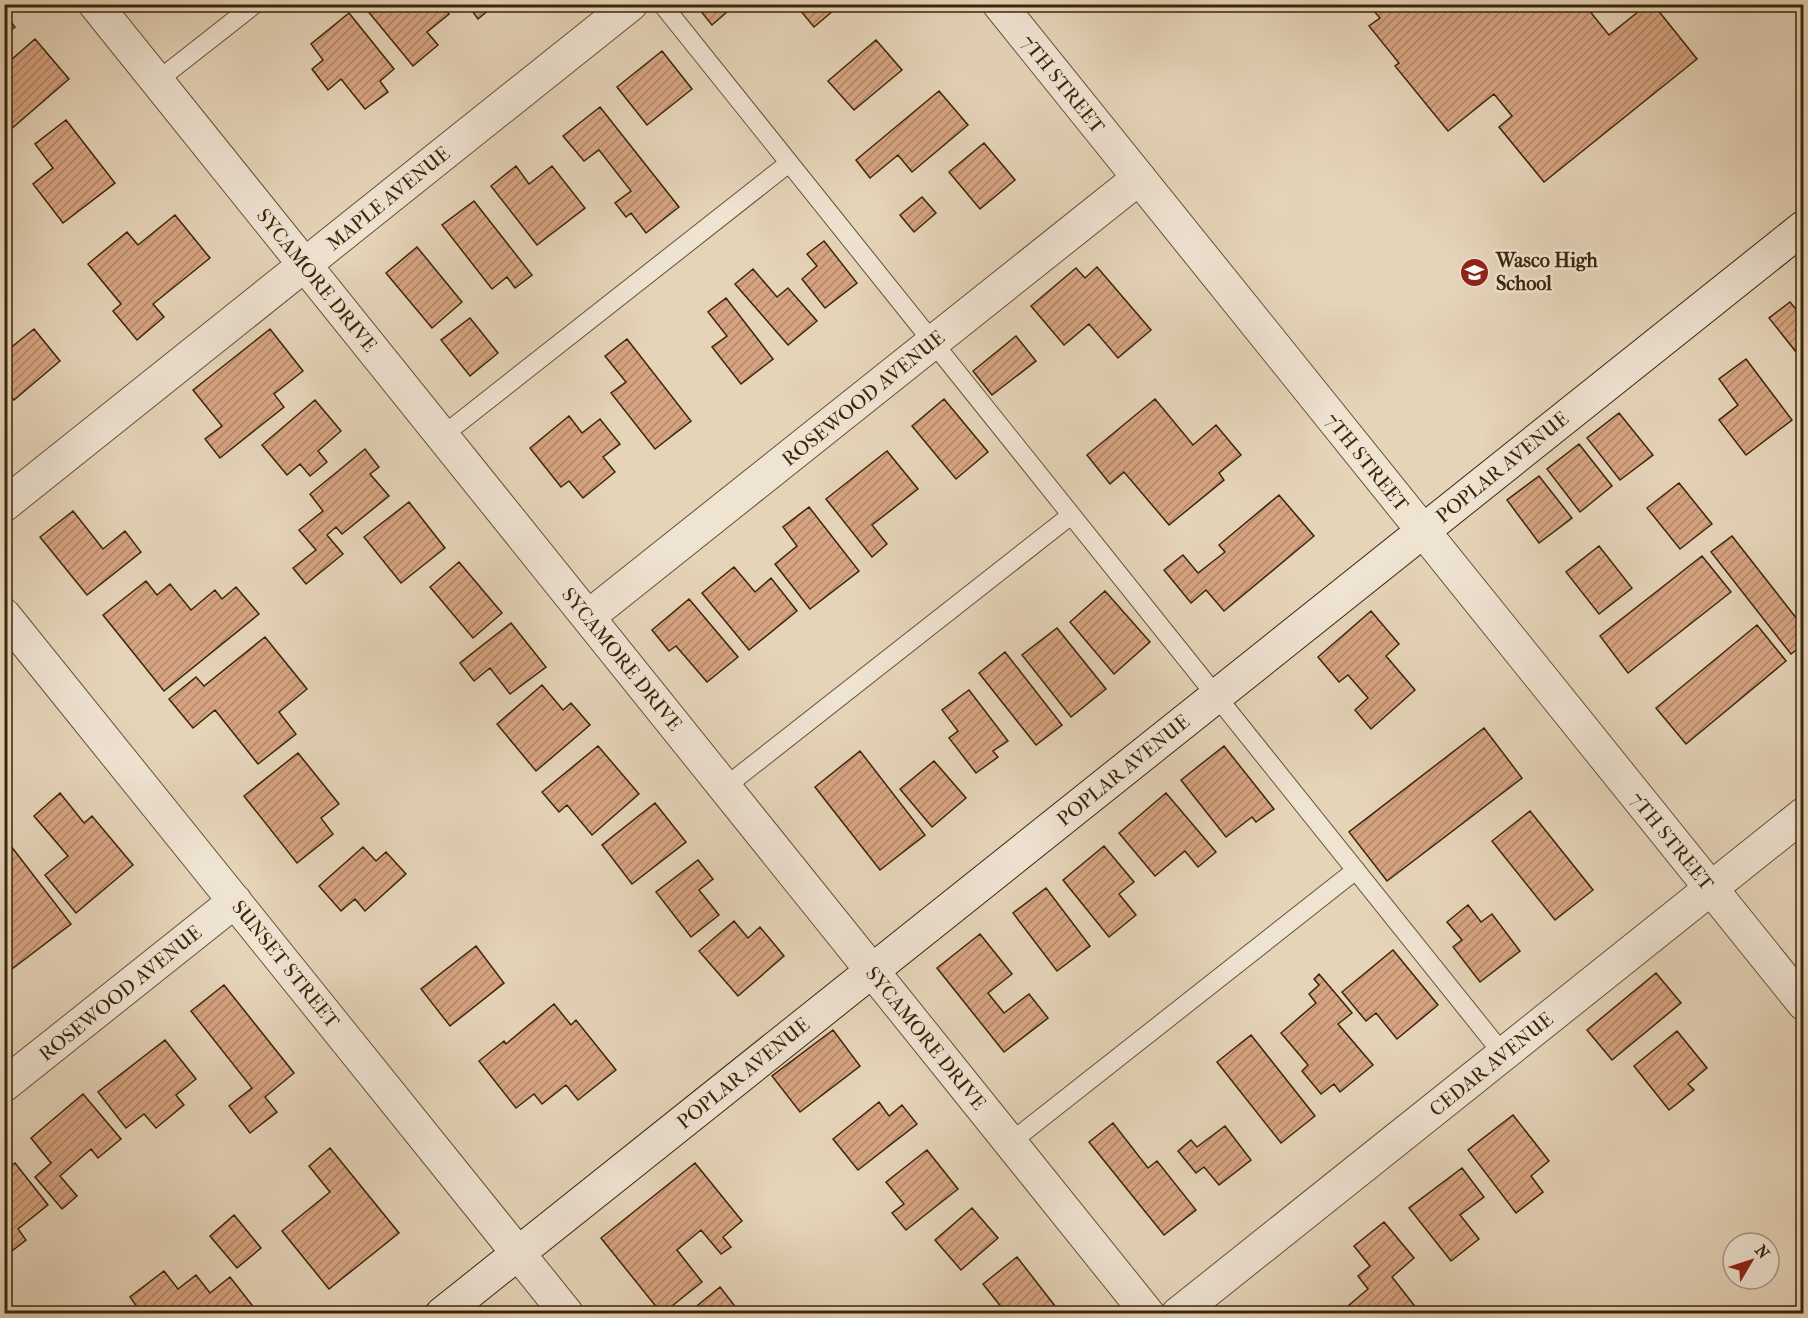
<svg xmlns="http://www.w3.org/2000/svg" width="1808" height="1318" font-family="'IM FELL French Canon',serif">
<defs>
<pattern id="building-hatch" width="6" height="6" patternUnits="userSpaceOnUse" patternTransform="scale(1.5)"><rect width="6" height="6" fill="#d7a482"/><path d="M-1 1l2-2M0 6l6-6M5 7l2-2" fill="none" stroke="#b08569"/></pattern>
</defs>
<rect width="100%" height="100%" fill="#e6d4b9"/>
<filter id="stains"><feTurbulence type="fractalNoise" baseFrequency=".00333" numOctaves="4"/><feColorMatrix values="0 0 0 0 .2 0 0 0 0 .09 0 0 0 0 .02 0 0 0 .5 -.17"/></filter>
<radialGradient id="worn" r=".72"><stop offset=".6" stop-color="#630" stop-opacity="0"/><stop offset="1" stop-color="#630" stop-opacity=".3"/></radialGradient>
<!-- building -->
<path fill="url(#building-hatch)" stroke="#3b2609" stroke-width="1.5" d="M362,4H442L449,14L427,32L438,45L413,66Z
M467,4H496L478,19Z
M695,4H736L712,25Z
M795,4H841L814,27Z
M1368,4H1584L1609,35L1648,4H1653L1697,59L1544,182L1499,127L1512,116L1494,94L1448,131L1395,66L1399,63L1369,26L1380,18Z
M4,13L15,27L4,35Z
M349,13L394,69L380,81L388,92L365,109L341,79L328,90L312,69L323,60L311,44Z
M35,39L69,79L10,130L4,124V66Z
M876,40L902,70L854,110L828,81Z
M662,51L692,89L647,125L617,87Z
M939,91L968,125L912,172L898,155L870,178L856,160Z
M600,107L679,207L646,233L631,213L626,217L615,203L631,191L599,150L584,161L563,136Z
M66,120L115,183L63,223L33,184L53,168L35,144Z
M984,143L1015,180L980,209L949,172Z
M516,166L529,184L552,166L585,208L537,245L491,186Z
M922,197L936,213L914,232L900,215Z
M474,201L532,275L515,288L507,277L492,289L442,225Z
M175,215L210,258L153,304L164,317L137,340L113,311L121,304L88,264L127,232L138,245Z
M824,241L857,283L825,308L802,279L817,266L807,254Z
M417,247L462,302L432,328L386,273Z
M1097,267L1151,330L1118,358L1089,324L1064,345L1031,306L1076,268L1085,278Z
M753,269L777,297L788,288L817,321L788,345L735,284Z
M726,298L773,359L741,384L712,347L727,336L708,312Z
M1790,302L1804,319V362L1769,318Z
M470,318L498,353L470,376L441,340Z
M34,329L60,361L14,400L4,389V353Z
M270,329L303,371L274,394L284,407L220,458L205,439L222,426L193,390Z
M1016,336L1036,361L992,395L973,371Z
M627,339L691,421L655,449L611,393L626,382L605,356Z
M1746,359L1792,420L1746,455L1719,420L1738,405L1719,379Z
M944,399L988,452L956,479L912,426Z
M1155,399L1193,445L1216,425L1241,455L1219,473L1224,480L1169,525L1124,472L1110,484L1087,455Z
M315,400L341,431L318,451L327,462L310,476L300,464L287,475L262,445Z
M1619,413L1653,455L1620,480L1587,438Z
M569,416L582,433L600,419L620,444L603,457L615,472L583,498L569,481L561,487L530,448Z
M1579,444L1612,486L1580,512L1547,469Z
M365,449L379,467L370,474L389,496L342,534L336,527L327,535L343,554L306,584L293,568L316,550L299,530L323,511L310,494Z
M887,451L918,489L872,525L887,544L872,557L826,499Z
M1539,476L1572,518L1539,543L1507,500Z
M1679,483L1712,524L1680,549L1647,508Z
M1279,495L1314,536L1224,611L1206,590L1191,603L1164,570L1183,555L1198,573L1225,552L1219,545Z
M409,502L445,548L401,583L364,537Z
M809,507L859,571L810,609L775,564L797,546L783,527Z
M73,511L103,549L125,531L141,552L87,595L40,537Z
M1732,536L1804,628V644L1791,654L1711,552Z
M1599,546L1632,588L1599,614L1566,572Z
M1702,556L1731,592L1628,673L1600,636Z
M459,562L502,613L473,638L430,587Z
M734,567L755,592L771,578L797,611L749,650L702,593Z
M146,581L157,595L170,584L191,610L215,590L222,599L236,587L259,614L164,691L103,615Z
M1105,591L1150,642L1114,674L1070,622Z
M689,599L738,657L707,682L676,646L669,651L652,630Z
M1371,611L1399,644L1386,656L1415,690L1371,729L1355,710L1368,698L1348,675L1339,682L1318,657Z
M511,623L546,667L510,694L490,668L474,681L460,663Z
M1757,625L1786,661L1686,744L1656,708Z
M1057,628L1106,689L1071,717L1022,655Z
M265,637L307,689L279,712L296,734L258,764L215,710L193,728L169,699L196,677L204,686Z
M1005,652L1062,725L1036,745L979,673Z
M542,685L563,710L571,703L590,725L536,771L497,724Z
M969,690L1008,741L993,751L998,757L976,773L949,738L958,731L942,710Z
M1484,728L1522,778L1387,881L1349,832Z
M598,746L639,794L592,835L567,805L559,812L542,792Z
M1224,746L1274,809L1256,822L1252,817L1226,837L1181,780Z
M860,751L925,835L880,870L815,787Z
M298,753L339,804L321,818L333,834L297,863L244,796Z
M934,761L966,798L932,827L900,789Z
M60,793L84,823L92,816L133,865L76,913L45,875L68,856L34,816Z
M1166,793L1216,852L1198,867L1185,851L1155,876L1119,833Z
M655,803L686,842L632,884L602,845Z
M1530,811L1593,890L1555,920L1492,841Z
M4,837L71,924L4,975Z
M1104,846L1134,882L1119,894L1136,915L1109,937L1063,880Z
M363,847L376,861L386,852L406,874L365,911L355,899L341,911L319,886Z
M698,860L713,879L699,890L719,915L691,937L656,892Z
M1046,888L1090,946L1057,971L1013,913Z
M1468,905L1481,922L1492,914L1520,951L1480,982L1453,947L1462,940L1447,922Z
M734,921L748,938L760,927L784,956L738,996L699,951Z
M980,934L1012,974L988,993L1004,1013L1029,994L1048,1018L1004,1052L937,968Z
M476,946L504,983L450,1026L421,989Z
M1393,950L1438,1005L1397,1039L1376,1013L1366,1021L1342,992Z
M1656,973L1681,1003L1612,1060L1587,1030Z
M1319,974L1352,1013L1338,1024L1373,1065L1340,1092L1334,1084L1321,1094L1302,1071L1308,1065L1281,1033L1316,1003L1309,994L1319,985L1314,979Z
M224,985L294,1073L265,1097L277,1112L250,1133L229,1106L252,1088L191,1011Z
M554,1004L571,1025L576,1020L616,1070L578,1100L566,1085L542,1104L534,1094L516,1108L479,1061L504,1041L506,1044Z
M833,1030L860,1066L800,1112L772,1076Z
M1677,1031L1707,1068L1688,1084L1694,1090L1669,1110L1634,1066Z
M1251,1035L1315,1116L1281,1143L1217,1062Z
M165,1040L196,1079L176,1095L184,1105L156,1128L144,1114L126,1128L98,1092Z
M83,1094L121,1139L98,1158L91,1149L60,1176L77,1196L62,1209L35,1177L51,1163L31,1138Z
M879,1102L889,1116L902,1105L917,1124L858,1170L833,1139Z
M1513,1115L1549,1161L1531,1176L1543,1192L1516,1213L1468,1150Z
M1113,1123L1148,1168L1157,1161L1196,1210L1164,1235L1089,1142Z
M1225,1126L1251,1160L1219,1185L1204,1167L1196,1173L1178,1151L1191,1140L1197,1147Z
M330,1148L399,1233L329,1289L282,1231L330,1192L309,1166Z
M927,1150L958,1189L906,1230L892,1213L904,1204L886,1182Z
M15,1163L48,1205L18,1229L26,1240L4,1257V1171Z
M695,1163L742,1221L723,1237L731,1247L721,1254L701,1230L677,1250L702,1282L662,1314L601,1238Z
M1462,1168L1484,1197L1460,1215L1479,1239L1451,1261L1409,1208Z
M972,1208L998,1238L961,1270L935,1240Z
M234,1215L261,1248L237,1268L210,1236Z
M1384,1222L1414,1258L1392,1277L1421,1314H1356L1349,1305L1368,1289L1358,1276L1370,1266L1354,1246Z
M1017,1257L1055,1306L1045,1314H995L1002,1308L983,1284Z
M164,1271L178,1289L196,1275L210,1293L230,1277L259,1314H142L130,1297Z
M720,1287L741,1314H687Z"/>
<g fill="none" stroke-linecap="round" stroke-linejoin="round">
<defs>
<path id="service" d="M662,4L1503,1054
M157,81L255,4
M442,436L789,163
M725,787L1070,516
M1011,1142L1356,870"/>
<path id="minor" d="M95,4L1148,1314
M4,505L631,4
M4,615L567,1314
M588,617L1139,178
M4,1085L235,901
M1178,1314L1804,814"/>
<path id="tertiary" d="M999,4L1804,1004"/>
<path id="secondary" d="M442,1314L1804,227"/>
</defs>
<!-- service casing -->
<use href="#service" stroke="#665235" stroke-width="20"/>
<!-- minor casing -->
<use href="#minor" stroke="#665235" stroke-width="35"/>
<!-- tertiary casing -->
<use href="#tertiary" stroke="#665235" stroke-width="35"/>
<!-- secondary casing -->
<use href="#secondary" stroke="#3b2609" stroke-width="35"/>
<!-- service -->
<use href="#service" stroke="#efe3d2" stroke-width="18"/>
<!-- minor -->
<use href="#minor" stroke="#efe3d2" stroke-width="33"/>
<!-- tertiary -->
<use href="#tertiary" stroke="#efe3d2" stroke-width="33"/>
<!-- secondary -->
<use href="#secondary" stroke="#efe3d2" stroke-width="33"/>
</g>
<!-- icons -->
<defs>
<symbol id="school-disc" viewBox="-11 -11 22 22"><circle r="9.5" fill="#8f2418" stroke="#efe3d2"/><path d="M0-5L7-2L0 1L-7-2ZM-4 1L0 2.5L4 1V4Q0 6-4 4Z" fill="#fff"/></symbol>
</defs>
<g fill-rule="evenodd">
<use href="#school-disc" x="1458" y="256" width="33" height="33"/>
</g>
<g text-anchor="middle" stroke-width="5" stroke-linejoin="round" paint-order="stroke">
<!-- street labels -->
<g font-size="20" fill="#3b2609" stroke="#efe3d2">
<text transform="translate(1063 84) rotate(51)" y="7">7TH STREET</text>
<text transform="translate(388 198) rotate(-39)" y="7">MAPLE AVENUE</text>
<text transform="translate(317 280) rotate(51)" y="7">SYCAMORE DRIVE</text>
<text transform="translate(863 398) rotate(-39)" y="7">ROSEWOOD AVENUE</text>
<text transform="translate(1367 462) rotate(51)" y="7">7TH STREET</text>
<text transform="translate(1502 467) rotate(-39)" y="7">POPLAR AVENUE</text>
<text transform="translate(622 659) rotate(51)" y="7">SYCAMORE DRIVE</text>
<text transform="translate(1123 770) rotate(-39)" y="7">POPLAR AVENUE</text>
<text transform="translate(1672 841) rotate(51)" y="7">7TH STREET</text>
<text transform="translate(286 964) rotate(51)" y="7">SUNSET STREET</text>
<text transform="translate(120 993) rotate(-39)" y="7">ROSEWOOD AVENUE</text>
<text transform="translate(926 1038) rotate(51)" y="7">SYCAMORE DRIVE</text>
<text transform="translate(1491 1064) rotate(-39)" y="7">CEDAR AVENUE</text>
<text transform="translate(743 1073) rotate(-39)" y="7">POPLAR AVENUE</text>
</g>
<!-- poi labels -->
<g font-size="20" font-weight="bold" fill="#3b2609" stroke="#efe3d2" text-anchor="start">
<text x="1496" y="267">Wasco High<tspan x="1496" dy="23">School</tspan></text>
</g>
</g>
<!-- margin -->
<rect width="1808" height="1318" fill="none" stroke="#e6d4b9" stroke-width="24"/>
<rect x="6" y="6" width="1796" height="1306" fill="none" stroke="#3b2609" stroke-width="3"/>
<rect x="12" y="12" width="1784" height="1294" fill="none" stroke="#3b2609" stroke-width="1.5"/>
<!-- north arrow -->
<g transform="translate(1751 1261) rotate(51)"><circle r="28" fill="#efe3d2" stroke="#a79782" stroke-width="1.5"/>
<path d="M0-4.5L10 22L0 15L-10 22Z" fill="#8f2418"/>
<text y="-9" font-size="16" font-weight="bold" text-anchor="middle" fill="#3b2609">N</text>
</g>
<rect width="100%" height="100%" filter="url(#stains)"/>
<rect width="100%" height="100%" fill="url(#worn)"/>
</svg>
